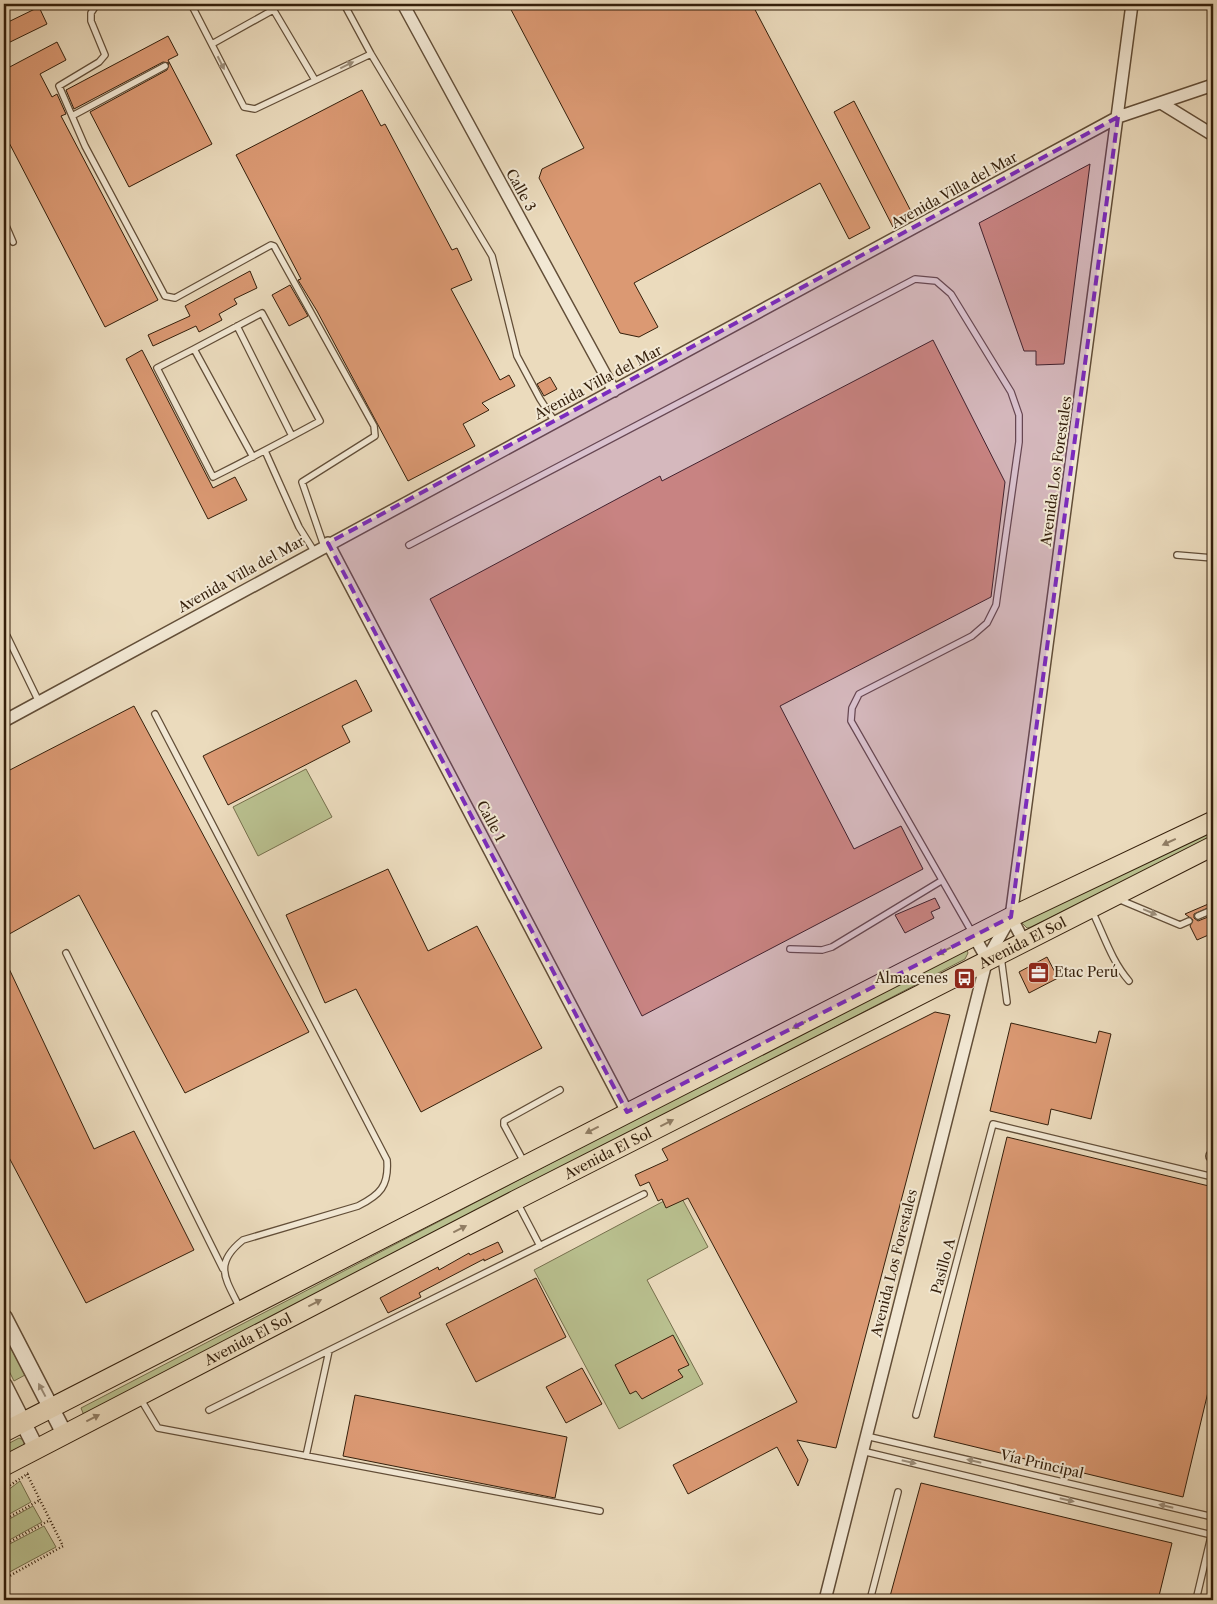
<svg xmlns="http://www.w3.org/2000/svg" width="1217" height="1604" font-family="'Libre Caslon Text',serif">
<rect width="100%" height="100%" fill="#ebdbbd"/>
<filter id="stains"><feTurbulence type="fractalNoise" baseFrequency=".004" numOctaves="4"/><feColorMatrix values="0 0 0 0 .2 0 0 0 0 .09 0 0 0 0 .02 0 0 0 .5 -.17"/></filter>
<radialGradient id="worn" r=".72"><stop offset=".6" stop-color="#630" stop-opacity="0"/><stop offset="1" stop-color="#630" stop-opacity=".3"/></radialGradient>
<!-- green -->
<path fill="#b9c08f" stroke="#76704d" d="M306,769L332,817L258,856L233,807Z
M1213,831V838L1031,927L1027,928L1022,923L1025,918Z
M962,949L967,950L968,953L965,959L85,1418L81,1408Z
M679,1193L708,1247L647,1280L703,1384L619,1429L534,1270Z
M4,1335L25,1375L14,1381L4,1361Z
M19,1438L24,1440V1446L4,1458V1446Z
M20,1481L31,1502L4,1517V1493Z
M33,1506L42,1522L4,1543V1522Z
M44,1526L56,1547L4,1575V1547Z"/>
<!-- building -->
<path fill="#db9973" stroke="#341f0b" d="M508,4H752L870,228L849,239L820,183L634,283L658,327L639,337L620,333L539,178L542,169L584,148Z
M39,7L47,24L4,45V24Z
M168,36L178,55L168,60L212,144L129,187L90,112L167,70L169,63L163,62L74,109L66,90Z
M57,42L66,60L40,74L52,97L57,94L66,114L61,116L158,300L105,327L4,133V70Z
M362,90L381,126L385,124L452,250L457,248L472,280L451,289L500,380L509,375L515,386L482,403L489,410L463,424L475,446L408,481L317,311L298,280L301,279L236,155Z
M854,101L914,217L893,227L834,112Z
M1090,164L1064,364L1036,365V351H1024L979,223Z
M250,271L257,288L234,299L237,304L219,314L222,320L199,332L196,326L153,346L148,335L190,316L185,306Z
M290,285L308,316L289,326L272,295Z
M933,340L1005,482L991,597L780,706L854,849L901,826L923,869L642,1016L430,599L660,476L662,481Z
M142,350L213,488L235,477L247,500L208,519L126,359Z
M550,377L557,389L544,396L537,384Z
M356,680L372,711L342,726L350,742L228,805L203,756Z
M134,706L309,1032L185,1093L79,895L4,937V773Z
M388,869L428,951L477,926L542,1048L421,1112L356,989L325,1003L286,915Z
M935,898L940,908L931,912L934,918L905,933L895,915Z
M1213,902V906L1194,914V918L1198,921L1213,915V933L1197,940L1190,926L1193,920L1185,914Z
M1047,957L1058,978L1029,993L1019,972Z
M4,958L94,1149L134,1131L194,1250L86,1303L4,1148Z
M935,1012L950,1015L836,1448L797,1440L808,1460L798,1486L777,1447L688,1494L673,1465L797,1402L688,1198L666,1208L662,1199L658,1201L649,1182L640,1186L635,1175L668,1160L662,1149Z
M1011,1023L1096,1043L1099,1031L1111,1034L1091,1119L1051,1109L1048,1125L990,1111Z
M1007,1137L1213,1187V1371L1183,1497L934,1437Z
M498,1242L503,1252L484,1261V1259L419,1293L421,1297L388,1313L380,1298L438,1267L439,1270L469,1253L470,1255Z
M536,1278L566,1337L476,1382L446,1324Z
M673,1335L689,1365L678,1370L683,1377L642,1399L636,1391L630,1394L615,1365Z
M582,1368L602,1404L566,1423L546,1387Z
M355,1395L567,1437L555,1498L343,1456Z
M921,1483L1172,1543L1158,1600H889Z"/>
<g fill="none" stroke-linecap="round" stroke-linejoin="round">
<defs>
<path id="service" d="M97,4L91,13V21L105,55L99,62L59,86L85,146L165,296L175,298L271,245L274,246L374,426L375,436L302,482L324,546
M191,4L244,107L255,109L371,54
M270,4L315,80
M344,4L371,54L492,256L517,356L540,399L555,422
M212,44L273,10
M72,116L165,66
M4,221L13,242
M237,326L292,436
M194,349L157,368L213,477C249,459 285,440 320,421L262,313L194,349L253,457
M265,451L299,527L314,551
M409,545L915,279L936,281L951,294L1011,392L1019,415V442L996,605L987,623L972,636L859,694L852,708L851,721L973,934
M1177,555L1213,558
M7,636L39,702
M155,714L387,1160C389,1186 380,1195 358,1206L243,1240C213,1264 225,1278 240,1308
M1118,899L1180,925L1189,921
M1092,911C1104,935 1111,960 1129,981
M1198,916L1212,910
M790,949L822,950L832,947L941,881
M66,953L223,1269
M1001,957L1007,1002
M524,1162L504,1125V1121L560,1090
M518,1204L540,1246
M140,1398L158,1428L600,1511
M209,1410L644,1194
M916,1415L993,1124L1213,1177
M866,1436L1213,1517
M862,1451L1212,1535
M306,1456L329,1351
M870,1600L898,1492
M1196,1600L1213,1528"/>
<path id="minor" d="M403,4L614,391
M1161,103L1213,135
M328,543L627,1112
M4,721L1118,117L1213,85
M1023,940L1011,917L1132,4
M987,959L1009,920
M1212,1156L1213,1157
M4,1418L23,1422
M825,1600L987,959L974,936"/>
<path id="tertiary" d="M4,1317L64,1433
M4,1385L36,1448"/>
<g id="primary">
<path d="M4,1432L1011,917L1213,821"/>
<path id="s1" d="M4,1466L516,1200L1213,846"/>
</g>
</defs>
<!-- service casing -->
<use href="#service" stroke="#624e38" stroke-width="8"/>
<!-- minor casing -->
<use href="#minor" stroke="#624e38" stroke-width="14"/>
<!-- tertiary casing -->
<use href="#tertiary" stroke="#624e38" stroke-width="18"/>
<!-- primary casing -->
<use href="#primary" stroke="#341f0b" stroke-width="21"/>
<!-- path -->
<path stroke="#341f0b" stroke-width="2.5" stroke-dasharray="1 2.5" stroke-linecap="butt" d="M4,1489L29,1473
M4,1520L40,1500
M4,1545L50,1520
M4,1579L63,1546L27,1474"/>
<!-- service -->
<use href="#service" stroke="#f2e8d4" stroke-width="5.5"/>
<!-- minor -->
<use href="#minor" stroke="#f2e8d4" stroke-width="11"/>
<!-- tertiary -->
<use href="#tertiary" stroke="#f2e8d4" stroke-width="15"/>
<!-- primary -->
<use href="#primary" stroke="#ebdbbd" stroke-width="19"/>
</g>
<!-- one-way arrows -->
<defs><path id="oneway-solid" d="M-6-.8H1V-3.2L6.5 0L1 3.2V.8H-6Z" transform="scale(1.25)"/></defs>
<g fill="#9c8e7a">
<use href="#oneway-solid" transform="translate(221 63) rotate(63)"/>
<use href="#oneway-solid" transform="translate(347 65) rotate(-26)"/>
<use href="#oneway-solid" transform="translate(1150 912) rotate(23)"/>
<use href="#oneway-solid" transform="translate(42 1390) rotate(-118)"/>
<use href="#oneway-solid" transform="translate(974 1461) rotate(-167)"/>
<use href="#oneway-solid" transform="translate(909 1462) rotate(13)"/>
<use href="#oneway-solid" transform="translate(1067 1500) rotate(13)"/>
<use href="#oneway-solid" transform="translate(1166 1506) rotate(-167)"/>
</g>
<g fill="#907d64">
<use href="#oneway-solid" transform="translate(1169 842) rotate(155)"/>
<use href="#oneway-solid" transform="translate(944 951) rotate(153)"/>
<use href="#oneway-solid" transform="translate(799 1025) rotate(153)"/>
<use href="#oneway-solid" transform="translate(667 1123) rotate(-27)"/>
<use href="#oneway-solid" transform="translate(592 1130) rotate(153)"/>
<use href="#oneway-solid" transform="translate(460 1229) rotate(-27)"/>
<use href="#oneway-solid" transform="translate(315 1303) rotate(-27)"/>
<use href="#oneway-solid" transform="translate(93 1418) rotate(-27)"/>
</g>
<!-- marked area -->
<path fill="#7b2cbf" fill-opacity="0.2" stroke="#7b2cbf" stroke-width="4" stroke-dasharray="10 6" stroke-linejoin="round" d="M1118,117L1011,917L627,1112L328,543Z"/>
<!-- icons -->
<defs>
<symbol id="office-square" viewBox="-11 -11 22 22"><rect x="-9" y="-9" width="18" height="18" rx="4" fill="#8f2418" stroke="#f2e8d4"/><path d="M-6-3h4V-5.5h4V-3h4V5H-6ZM-1-4.5V-3h2v-1.5ZM-6 0V1H6V0Z" fill="#fff"/></symbol>
<symbol id="bus-square" viewBox="-11 -11 22 22"><rect x="-9" y="-9" width="18" height="18" rx="4" fill="#8f2418" stroke="#f2e8d4"/><path d="M-5-6H5V4H4V6H2V4H-2V6H-4V4H-5ZM-3.5-4V0h7V-4ZM-3.5 1.2v1.5H-2V1.2ZM2 1.2v1.5H3.5V1.2Z" fill="#fff"/></symbol>
</defs>
<g fill-rule="evenodd">
<use href="#office-square" x="1026" y="960" width="25" height="25"/>
<use href="#bus-square" x="952" y="966" width="25" height="25"/>
</g>
<g text-anchor="middle" stroke-width="4" stroke-linejoin="round" paint-order="stroke">
<!-- street labels -->
<g font-size="14" fill="#341f0b" stroke="#f2e8d4">
<text transform="translate(521 190) rotate(61)" y="5">Calle 3</text>
<text transform="translate(954 190) rotate(-29)" y="5">Avenida Villa del Mar</text>
<text transform="translate(598 382) rotate(-28)" y="5">Avenida Villa del Mar</text>
<text transform="translate(1056 471) rotate(-82)" y="5">Avenida Los Forestales</text>
<text transform="translate(241 574) rotate(-29)" y="5">Avenida Villa del Mar</text>
<text transform="translate(491 821) rotate(62)" y="5">Calle 1</text>
<text dy="5" stroke="none"><textPath href="#s1" startOffset="1145">Avenida El Sol</textPath></text>
<text dy="5" stroke="none"><textPath href="#s1" startOffset="680">Avenida El Sol</textPath></text>
<text transform="translate(894 1263) rotate(-76)" y="5">Avenida Los Forestales</text>
<text transform="translate(943 1266) rotate(-75)" y="5">Pasillo A</text>
<text dy="5" stroke="none"><textPath href="#s1" startOffset="275">Avenida El Sol</textPath></text>
<text transform="translate(1042 1464) rotate(13)" y="5">Vía Principal</text>
</g>
<!-- poi labels -->
<g font-size="14" fill="#341f0b" stroke="#f2e8d4" text-anchor="start">
<text x="1054" y="977">Etac Perú</text>
<text x="948" y="983" text-anchor="end">Almacenes</text>
</g>
</g>
<!-- margin -->
<rect width="1217" height="1604" fill="none" stroke="#ebdbbd" stroke-width="20"/>
<rect x="5" y="5" width="1207" height="1594" fill="none" stroke="#341f0b" stroke-width="2.5"/>
<rect x="10" y="10" width="1197" height="1584" fill="none" stroke="#341f0b"/>
<rect width="100%" height="100%" filter="url(#stains)"/>
<rect width="100%" height="100%" fill="url(#worn)"/>
</svg>
